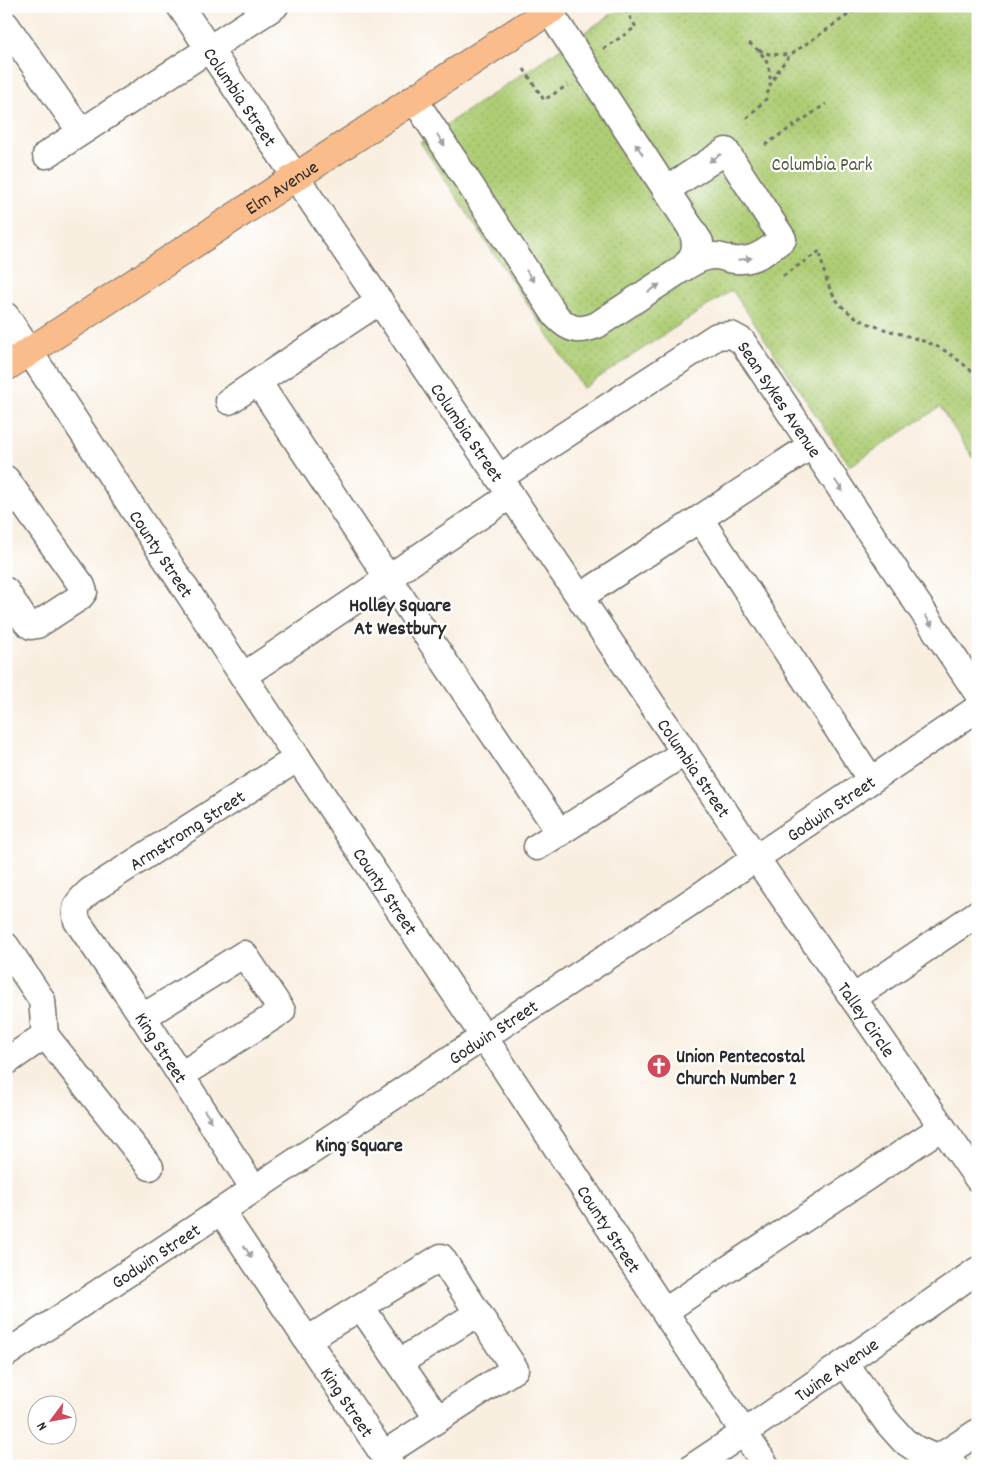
<svg xmlns="http://www.w3.org/2000/svg" width="984" height="1472" font-family="Dekko,sans-serif">
<defs>
<pattern id="park-dots" width="8" height="8" patternUnits="userSpaceOnUse" patternTransform="scale(1.25)"><rect width="8" height="8" fill="#aecd75"/><path d="M2 2h.1M6 6h.1" fill="none" stroke="#96b065" stroke-width="1.8" stroke-linecap="round"/></pattern>
</defs>
<rect width="100%" height="100%" fill="#fff"/>
<filter id="ink" filterUnits="userSpaceOnUse"><feTurbulence type="fractalNoise" baseFrequency=".02" numOctaves="2"/><feDisplacementMap in="SourceGraphic" scale="10" xChannelSelector="R" yChannelSelector="G"/><feConvolveMatrix kernelMatrix="1 2 1 2 8 2 1 2 1" color-interpolation-filters="sRGB"/></filter>
<filter id="wash" filterUnits="userSpaceOnUse"><feTurbulence type="fractalNoise" baseFrequency=".0096" numOctaves="4" result="noise"/><feDisplacementMap in="SourceGraphic" scale="20" xChannelSelector="R" yChannelSelector="G"/><feGaussianBlur stdDeviation="1.12" result="paint"/><feColorMatrix in="noise" values="0 0 0 0 0 0 0 0 0 0 0 0 0 0 0 0 0 1.4 0 .05"/><feComposite in="paint" operator="in"/></filter>
<g filter="url(#wash)">
<rect width="100%" height="100%" fill="#f9efe1"/>
<!-- park -->
<path fill="url(#park-dots)" stroke="#6c7c50" d="M624,6H978V465L940,407L850,466L732,290L583,388L420,142Z"/>
</g>
<g filter="url(#ink)">
<g fill="none" stroke-linecap="round" stroke-linejoin="round">
<defs>
<g id="minor">
<path id="s1" d="M180,6L756,858L978,1179"/>
<path d="M546,6L700,242"/>
<path d="M6,25L81,132"/>
<path d="M414,99L556,316C570,331 579,332 597,325L682,269C696,255 698,246 691,228"/>
<path d="M46,155L275,6"/>
<path d="M666,190L726,151L783,239C771,248 758,259 742,260C735,261 728,259 722,257C707,253 695,261 682,269"/>
<path id="s2" d="M6,316L243,676L484,1037L766,1466"/>
<path d="M258,382L388,578L560,833"/>
<path d="M229,401L380,301"/>
<path id="s3" d="M499,478L717,336L731,335L742,341L978,694"/>
<path d="M6,479L82,586L84,592L80,597L37,625L31,626L26,622L6,591"/>
<path d="M700,519L871,780"/>
<path d="M580,597L812,445"/>
<path d="M243,676L511,495"/>
<path d="M537,847L685,752"/>
<path d="M6,946L42,1000L45,1035L6,1062"/>
<path d="M853,998L978,913"/>
<path d="M143,1017L244,954L282,1011L181,1075"/>
<path d="M45,1035L150,1167"/>
<path id="s4" d="M254,1189L143,1017L77,921C73,906 79,901 90,891L298,758"/>
<path id="s5" d="M221,1211L391,1466"/>
<path d="M361,1307L438,1419"/>
<path d="M665,1311L942,1127"/>
<path d="M307,1340L441,1257L515,1369L384,1454"/>
<path id="s6" d="M6,1354L459,1053L685,906L978,708"/>
<path d="M400,1362L478,1313"/>
<path d="M845,1363L887,1422L904,1441L916,1449L954,1466"/>
<path d="M938,1458L978,1432"/>
<path id="s7" d="M694,1466L745,1432L978,1270"/>
</g>
<g id="major">
<path id="s8" d="M6,367L556,6"/>
</g>
</defs>
<!-- minor casing -->
<use href="#minor" stroke="#73706b" stroke-width="29"/>
<!-- major casing -->
<use href="#major" stroke="#73706b" stroke-width="30"/>
<!-- path -->
<path stroke="#73706b" stroke-width="3" stroke-dasharray="4 4" stroke-linecap="butt" d="M749,43C765,54 771,65 770,85
M603,49L636,27L623,6
M759,50L769,54L789,55
M524,69L544,100L568,85
M747,118L766,99L770,85L779,69L790,55L861,6
M765,145L826,104
M783,276L820,251C828,307 849,320 901,334C913,338 926,341 938,347C952,354 966,366 978,377"/>
<!-- minor -->
<use href="#minor" stroke="#fff" stroke-width="26"/>
<!-- major -->
<use href="#major" stroke="#f9bc8a" stroke-width="28"/>
</g>
<!-- one-way arrows -->
<defs><path id="oneway-solid" d="M-6-.8H1V-3.2L6.5 0L1 3.2V.8H-6Z" transform="scale(1.25)"/></defs>
<g fill="#a0a0a0">
<use href="#oneway-solid" transform="translate(441 140) rotate(57)"/>
<use href="#oneway-solid" transform="translate(639 149) rotate(-123)"/>
<use href="#oneway-solid" transform="translate(715 158) rotate(147)"/>
<use href="#oneway-solid" transform="translate(745 259) rotate(-8)"/>
<use href="#oneway-solid" transform="translate(530 276) rotate(57)"/>
<use href="#oneway-solid" transform="translate(654 288) rotate(-33)"/>
<use href="#oneway-solid" transform="translate(839 486) rotate(56)"/>
<use href="#oneway-solid" transform="translate(929 621) rotate(56)"/>
<use href="#oneway-solid" transform="translate(208 1116) rotate(57)"/>
<use href="#oneway-solid" transform="translate(248 1252) rotate(56)"/>
</g>
</g>
<!-- icons -->
<defs>
<symbol id="church-disc" viewBox="-11 -11 22 22"><circle r="9.5" fill="#d1495b" stroke="#fff"/><path d="M-1.2-6h2.4v3.5h3.3v2.4h-3.3V6h-2.4V-.1h-3.3v-2.4h3.3Z" fill="#fff"/></symbol>
</defs>
<g fill-rule="evenodd">
<use href="#church-disc" x="645" y="1052" width="28" height="28"/>
</g>
<g text-anchor="middle" stroke-width="4.5" stroke-linejoin="round" paint-order="stroke">
<!-- street labels -->
<g font-size="19" fill="#2b2b2b" stroke="#fff">
<text dy="7" stroke="none"><textPath href="#s1" startOffset="109">Columbia Street</textPath></text>
<text dy="7" stroke="none"><textPath href="#s8" startOffset="329">Elm Avenue</textPath></text>
<text dy="7" stroke="none"><textPath href="#s3" startOffset="356">Sean Sykes Avenue</textPath></text>
<text dy="7" stroke="none"><textPath href="#s1" startOffset="514">Columbia Street</textPath></text>
<text dy="7" stroke="none"><textPath href="#s2" startOffset="284">County Street</textPath></text>
<text dy="7" stroke="none"><textPath href="#s1" startOffset="919">Columbia Street</textPath></text>
<text dy="7" stroke="none"><textPath href="#s6" startOffset="989">Godwin Street</textPath></text>
<text dy="7" stroke="none"><textPath href="#s4" startOffset="471">Armstromg Street</textPath></text>
<text dy="7" stroke="none"><textPath href="#s2" startOffset="689">County Street</textPath></text>
<text dy="7" stroke="none"><textPath href="#s1" startOffset="1224">Talley Circle</textPath></text>
<text dy="7" stroke="none"><textPath href="#s6" startOffset="584">Godwin Street</textPath></text>
<text transform="translate(162 1047) rotate(57)" y="7">King Street</text>
<text dy="7" stroke="none"><textPath href="#s2" startOffset="1094">County Street</textPath></text>
<text dy="7" stroke="none"><textPath href="#s6" startOffset="179">Godwin Street</textPath></text>
<text dy="7" stroke="none"><textPath href="#s7" startOffset="172">Twine Avenue</textPath></text>
<text dy="7" stroke="none"><textPath href="#s5" startOffset="229">King Street</textPath></text>
</g>
<!-- park labels -->
<g font-size="19" fill="#525c41" stroke="#fff">
<text x="822" y="170">Columbia Park</text>
</g>
<!-- poi labels -->
<g font-size="19" font-weight="bold" fill="#2b2b2b" stroke="#fff" text-anchor="start">
<text x="676" y="1062">Union Pentecostal<tspan x="676" dy="22">Church Number 2</tspan></text>
</g>
<!-- neighbourhood labels -->
<g font-size="20" font-weight="bold" fill="#2b2b2b" stroke="#fff">
<text x="400" y="611">Holley Square<tspan x="400" dy="23">At Westbury</tspan></text>
<text x="359" y="1151">King Square</text>
</g>
</g>
<!-- margin -->
<rect width="984" height="1472" fill="none" stroke="#fff" stroke-width="25"/>
<!-- north arrow -->
<g transform="translate(52 1420) rotate(238)"><circle r="24" fill="#ffffff" stroke="#aaaaaa"/>
<path d="M0-4L9 19L0 12L-9 19Z" fill="#d1495b"/>
<text y="-8" font-size="14" font-weight="bold" text-anchor="middle" fill="#2b2b2b">N</text>
</g>
</svg>
